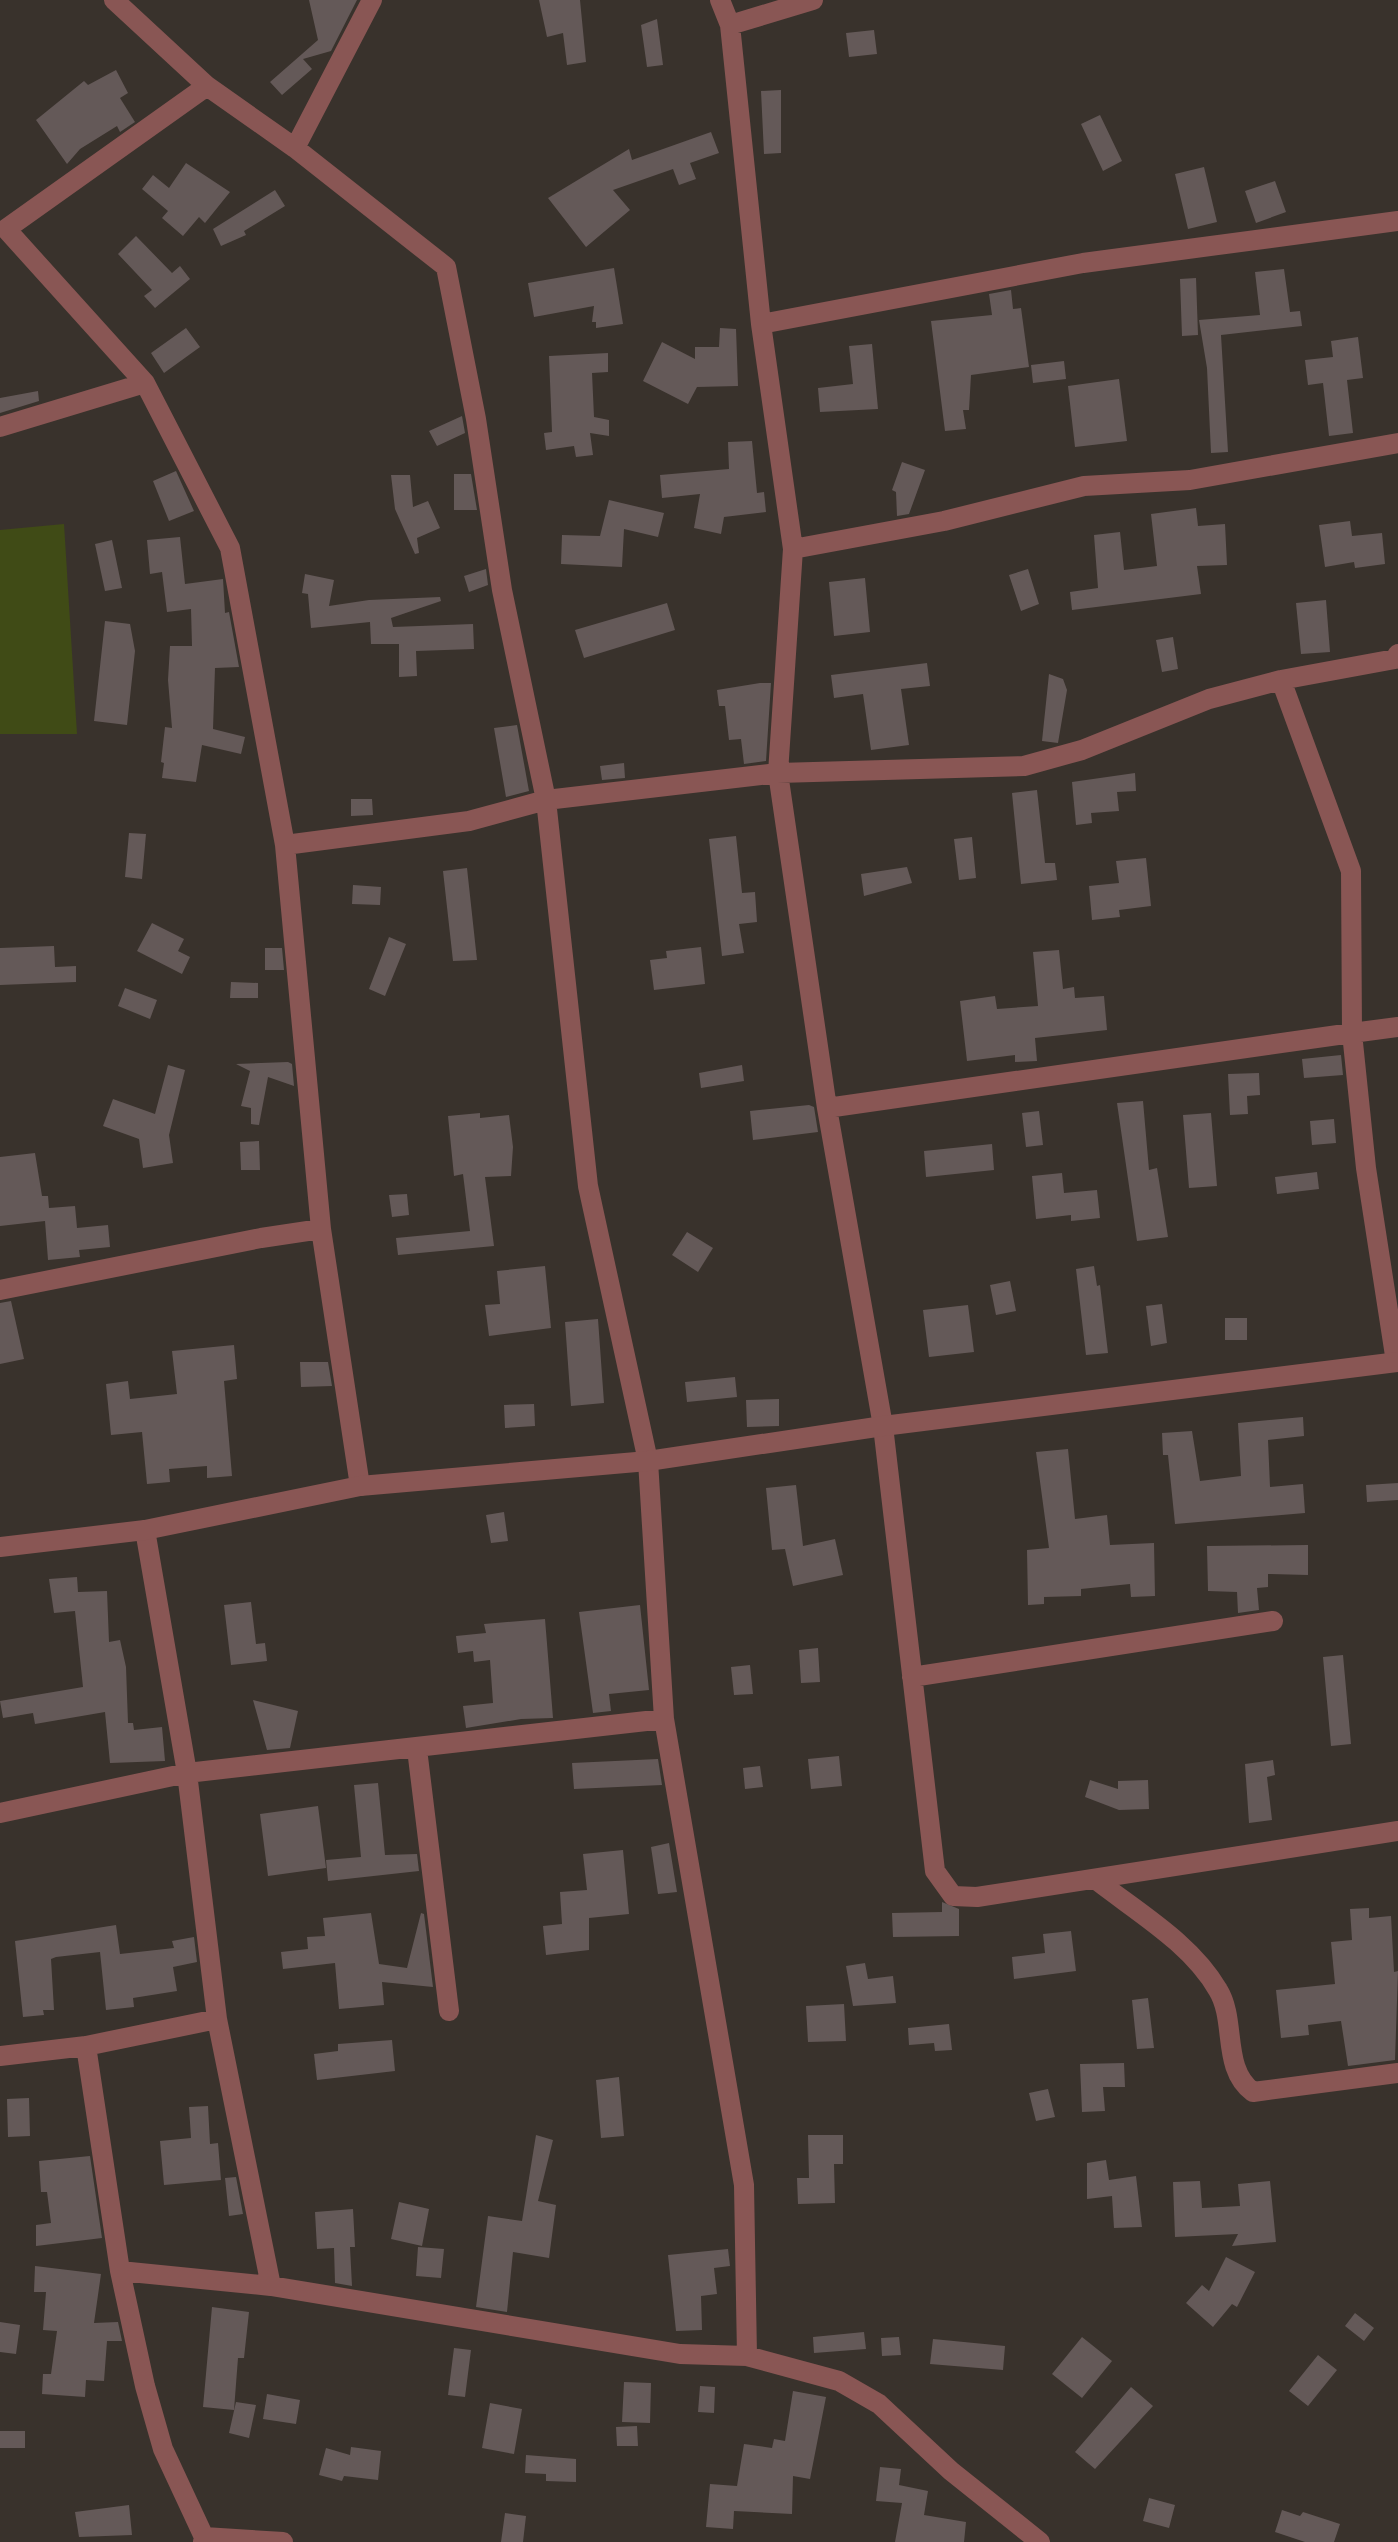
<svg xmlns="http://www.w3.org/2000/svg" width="1398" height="2542" font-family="'Open Sans',sans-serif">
<rect width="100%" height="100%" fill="#39322c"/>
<!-- green -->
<path fill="#404b16" d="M64,524L77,734H0V530Z"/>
<!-- building -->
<path fill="#645958" d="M309,0H357L331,51L303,59L312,69L282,95L270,82L318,40Z
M539,0H580L586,62L567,65L563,33L547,37Z
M657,19L663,65L647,67L641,25Z
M874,30L877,54L849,57L846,33Z
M116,70L128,93L120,98L135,122L120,132L117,126L80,149L67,164L36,120L84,81L88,85Z
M781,90V153L764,154L761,91Z
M1100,115L1122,161L1103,171L1081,124Z
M711,132L719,153L690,163L696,179L679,185L673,169L613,190L630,210L586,247L548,198L629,149L632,160Z
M186,163L230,192L205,223L199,217L183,236L162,218L168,211L142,189L153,175L169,188Z
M1204,167L1217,222L1188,229L1175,174Z
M1275,181L1286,212L1256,223L1245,191Z
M275,190L285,206L244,231L246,235L221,246L213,229Z
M136,236L172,273L180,266L190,279L155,308L144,296L152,290L118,254Z
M614,268L623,324L596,328V322H592L594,306L534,317L528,283Z
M1284,269L1290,312L1300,311L1302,326L1221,335L1228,452L1211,453L1207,368L1199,320L1260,315L1255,272Z
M1196,278L1198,335L1182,336L1180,279Z
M1011,290L1013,309L1021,308L1029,367L971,375L969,410H963L966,429L945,431L931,321L992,315L989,294Z
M186,328L200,347L164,373L151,353Z
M720,328L736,329L738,386L697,387L688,404L643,381L662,342L695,359V347H719Z
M1358,337L1363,378L1347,380L1353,433L1329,436L1323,383L1308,385L1305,360L1333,357L1331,341Z
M872,344L878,409L820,412L818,388L853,384L849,346Z
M608,353V372L592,373L594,417L609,420V436L590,433L593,455L576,457L574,446L546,450L544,433L552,432L549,356Z
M1064,361L1066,379L1033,383L1031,365Z
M1119,379L1127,441L1075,447L1068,386Z
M38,391L39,401L0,413V398Z
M462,416L465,433L437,446L429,431Z
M752,441L757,493L764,492L766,512L724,517L721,534L694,528L700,494L662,498L660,475L729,469L728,442Z
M902,462L925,470L909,514L897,516L896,492L892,490Z
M176,471L194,511L169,521L153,481Z
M454,474H471L477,510H454Z
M391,475H410L413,507L428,501L440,528L417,538L419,553L415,554L395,509Z
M609,500L664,513L658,537L624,529L622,567L561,564L562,535L600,536Z
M1196,508L1198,526L1225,524L1227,565L1197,566L1201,594L1072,610L1070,592L1098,588L1094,535L1120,532L1124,570L1157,566L1151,514Z
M1350,521L1352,536L1382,533L1385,564L1355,568L1354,562L1325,567L1319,525Z
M180,537L185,584L223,579L225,613L229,612L239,667L215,668L213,729L245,737L241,754L202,745L196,782L162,778L164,763L161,762L165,727L172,728L168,680L170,646H192L191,609L167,612L162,572L150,574L147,540Z
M112,540L122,588L105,591L95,544Z
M486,569L488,585L469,592L464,576Z
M1028,569L1039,604L1021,611L1009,575Z
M305,574L334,580L329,606L369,600L440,597L441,601L391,618L393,627L473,624L474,649L416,651L417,676L399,677V644H371L370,622L311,628L308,594L302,593Z
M865,578L870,632L834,636L829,582Z
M1326,600L1330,652L1301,654L1296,603Z
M667,603L675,630L584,658L575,630Z
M105,621L130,624L135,651L127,725L94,721Z
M1173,637L1178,669L1162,672L1156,640Z
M927,663L930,686L901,689L909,745L871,750L863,694L834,698L831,675Z
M1049,674L1063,679L1067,690L1058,743L1042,741Z
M760,683H771L766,761L744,764L741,739L729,740L725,706H719L717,690Z
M517,725L529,791L506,797L494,728Z
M624,763L625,778L602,780L600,766Z
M1135,773L1136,791L1117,792L1119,811L1091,813L1092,823L1076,825L1072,782Z
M1037,790L1045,863H1055L1057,880L1021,884L1012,793Z
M351,799H372L373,815L351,816Z
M129,833L146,834L142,879L125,877Z
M736,836L742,893L755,892L757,922L739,924L744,953L722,956L709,839Z
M972,837L976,878L959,880L954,839Z
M1146,858L1151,906L1119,910L1120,917L1092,920L1089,886L1119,883L1116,861Z
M907,867L912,883L864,896L861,874Z
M467,868L477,960L453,961L443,871Z
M353,885L381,887L380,905L352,904Z
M152,923L184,939L178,951L190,957L182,974L137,951Z
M389,937L406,944L385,996L369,989Z
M54,946L55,967L76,966V982L0,985V948Z
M701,947L705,984L654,990L650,960L667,958L666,951Z
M265,948H282L284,970H265Z
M1059,950L1063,989L1074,987L1075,998L1104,996L1107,1030L1035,1038L1037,1061L1015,1062V1055L967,1061L960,1001L995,996L997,1009L1038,1006L1033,952Z
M231,982L258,983V998H230Z
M125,988L157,1000L150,1019L118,1006Z
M1341,1055L1343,1075L1304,1078L1302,1059Z
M288,1062L292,1064L294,1086L268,1077L259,1125L251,1124V1108L241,1106L250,1071L236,1064Z
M168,1065L185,1070L169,1135L173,1163L143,1168L139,1139L103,1126L113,1099L155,1114Z
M742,1065L744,1081L701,1088L699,1073Z
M1259,1073L1260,1095L1247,1096L1248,1114L1230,1115L1228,1074Z
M1143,1101L1149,1170L1157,1168L1168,1237L1137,1241L1117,1103Z
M809,1105L814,1107L818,1132L753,1140L750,1111Z
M1039,1111L1043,1145L1026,1147L1022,1113Z
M480,1113V1118L509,1115L513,1147L511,1176L485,1177L494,1246L398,1255L396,1238L470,1231L463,1174L454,1176L448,1116Z
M1211,1113L1217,1186L1189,1188L1183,1115Z
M1334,1119L1336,1143L1312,1145L1310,1121Z
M259,1141L260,1170H241L240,1142Z
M992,1144L994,1170L926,1177L924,1151Z
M35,1153L42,1196H48L49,1208L75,1206L77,1228L108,1225L110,1247L79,1250L80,1257L48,1260L45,1221L0,1226V1157Z
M1317,1172L1319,1189L1277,1194L1275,1177Z
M1062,1173L1064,1193L1097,1190L1100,1218L1071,1221V1215L1036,1219L1032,1176Z
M407,1194L409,1215L392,1217L389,1195Z
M687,1232L713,1248L698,1272L672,1255Z
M545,1266L551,1328L489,1336L485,1305L500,1304L497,1271Z
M1094,1266L1097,1286L1100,1285L1108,1353L1086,1355L1076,1269Z
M1010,1281L1016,1311L996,1315L990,1285Z
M11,1301L24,1359L0,1364V1303Z
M1162,1304L1167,1343L1151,1346L1146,1306Z
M968,1305L974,1352L929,1357L923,1310Z
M1225,1318H1247V1340H1225Z
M598,1319L604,1403L571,1406L565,1322Z
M234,1345L237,1379L224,1381L232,1476L207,1478V1466L169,1469L170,1482L147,1484L142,1432L111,1435L106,1384L128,1381L130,1399L177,1394L172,1351Z
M300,1362H328L332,1386L301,1387Z
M735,1377L737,1397L687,1402L685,1382Z
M779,1399V1426L747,1427L746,1400Z
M534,1404L535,1426L505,1428L504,1405Z
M1303,1417L1304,1436L1268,1440L1270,1487L1303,1484L1305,1513L1175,1524L1168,1455H1163L1162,1433L1192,1431L1200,1481L1241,1476L1238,1423Z
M1068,1449L1075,1519L1107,1515L1110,1545L1154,1543L1155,1596L1131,1597L1130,1584L1081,1589V1596L1044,1597V1604L1028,1605L1027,1550L1049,1548L1036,1452Z
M1398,1483V1500L1367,1502L1366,1485Z
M796,1485L803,1546L835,1539L843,1575L793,1586L785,1549L772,1550L766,1488Z
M504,1512L508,1541L491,1543L486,1515Z
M1308,1545V1575L1268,1574V1587L1257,1588L1259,1610L1238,1613L1237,1592L1208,1591L1207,1546Z
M77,1577L78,1592L107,1591L109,1642L120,1640L126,1667L128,1723H133L134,1730L162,1727L165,1761L110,1763L105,1712L35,1724L33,1713L3,1718L0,1701L83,1687L75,1611L54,1613L49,1579Z
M251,1602L256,1644L265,1643L267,1661L231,1665L224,1605Z
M640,1605L649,1690L609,1694L611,1711L593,1713L579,1612Z
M545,1619L553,1718L521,1719L466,1728L463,1706L493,1703L490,1660L474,1662L473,1651L458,1653L456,1636L486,1633L484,1624Z
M818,1648L820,1682L801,1683L799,1650Z
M1343,1655L1351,1744L1331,1746L1323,1657Z
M750,1665L753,1694L734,1695L731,1667Z
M253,1700L298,1711L290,1748L267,1750Z
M839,1756L842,1786L811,1789L808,1759Z
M658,1759L662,1785L574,1789L572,1763Z
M1273,1760L1275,1775L1267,1777L1272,1820L1249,1823L1245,1764Z
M760,1766L763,1787L745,1789L743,1768Z
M1090,1780L1118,1789V1781L1148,1780L1149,1809L1119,1810L1085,1797Z
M378,1783L385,1855L417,1854L419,1871L328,1881L326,1860L361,1857L354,1785Z
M318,1806L326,1868L268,1876L260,1814Z
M669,1843L677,1892L658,1894L651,1847Z
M623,1850L629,1914L589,1918V1950L546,1955L543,1926L562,1924L560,1892L587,1890L583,1854Z
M942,1902L959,1909V1936L893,1937L892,1913L942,1912Z
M1369,1908V1918L1391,1916L1394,1972L1398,1971L1395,2060L1348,2066L1341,2021L1308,2025L1309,2035L1281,2038L1276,1990L1335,1984L1331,1942L1352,1940L1350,1909Z
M371,1913L379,1964L407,1968L421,1913L424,1914L433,1987L382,1982L384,2005L339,2009L335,1963L283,1969L281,1952L308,1949L307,1937L325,1936L323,1918Z
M116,1925L120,1954L174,1948L172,1941L194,1937L197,1962L173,1967L177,1991L133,1998L134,2007L106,2010L100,1952L56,1957L51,1959L54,2010H43L44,2015L23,2017L15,1941Z
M1071,1931L1076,1971L1014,1979L1012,1957L1045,1953L1043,1934Z
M865,1963L868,1979L893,1976L896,2003L853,2006L846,1966Z
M1148,1998L1154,2048L1137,2049L1132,2000Z
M844,2004L846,2041L808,2042L806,2006Z
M949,2024L952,2050L935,2051L934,2043L909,2045L908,2028Z
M392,2040L395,2071L317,2080L314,2054L338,2051V2044Z
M1124,2063L1125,2087H1103L1105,2111L1082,2112L1080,2064Z
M619,2077L624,2136L601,2138L596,2080Z
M1048,2089L1055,2117L1036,2121L1029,2093Z
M29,2098L30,2136L8,2137L7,2099Z
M208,2106L210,2144L218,2143L221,2180L164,2185L160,2141L191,2138L189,2107Z
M536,2135L553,2140L538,2201L556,2205L549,2258L513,2252L507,2312L476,2307L488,2216L522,2221Z
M808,2135H843V2164H834L835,2203L798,2204L797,2178H809Z
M90,2156L102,2238L36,2246V2225L51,2223L47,2192H41L39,2161Z
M1106,2160L1109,2180L1136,2176L1142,2227L1114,2228L1112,2196L1087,2199V2163Z
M236,2177L243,2214L229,2216L225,2178Z
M1200,2181L1202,2208L1240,2206L1238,2184L1270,2181L1276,2242L1232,2246L1238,2234L1175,2237L1173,2182Z
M399,2202L429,2209L422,2246L391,2239Z
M353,2209L355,2247H350L352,2286L335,2283L334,2248L317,2249L315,2212Z
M418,2247L444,2249L441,2278L416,2276Z
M728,2249L730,2266L714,2268L717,2294L701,2296L702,2330L676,2331L668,2255Z
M1226,2257L1255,2272L1237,2307L1232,2304L1213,2327L1186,2303L1202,2285L1209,2291Z
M35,2266L101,2274L94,2323L118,2322L122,2341H107L104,2381L86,2380L85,2397L42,2394L43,2374H51L57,2331L43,2330L46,2292H34Z
M212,2307L249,2312L244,2358H238L234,2410L203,2407Z
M1355,2313L1374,2328L1364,2341L1345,2326Z
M0,2322L20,2325L16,2354L0,2352Z
M864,2332L866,2349L814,2353L813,2337Z
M899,2337L901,2355L882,2356L881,2338Z
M1082,2337L1112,2361L1082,2398L1052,2374Z
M933,2339L1005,2346L1003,2370L930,2364Z
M454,2348L471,2350L465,2397L448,2395Z
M1318,2355L1337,2370L1308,2406L1289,2391Z
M624,2382L651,2383L650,2423L622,2422Z
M700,2386L715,2387L714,2413L698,2412Z
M1131,2387L1153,2406L1095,2469L1075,2452Z
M793,2391L826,2397L810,2479L793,2476L792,2514L734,2511L733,2529L706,2527L710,2484L737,2486L744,2444L772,2448L774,2439L785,2441Z
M267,2394L300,2400L296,2424L263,2419Z
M236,2402L256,2405L249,2438L229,2433Z
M490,2403L522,2409L514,2454L482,2448Z
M637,2426L638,2446H617L616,2427Z
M0,2431H25V2448H0Z
M351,2447L381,2451L378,2480L344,2476L342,2481L319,2475L326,2448L350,2455Z
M526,2455L576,2459V2482L546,2481V2474L525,2473Z
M880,2467L901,2469L899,2485L928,2491L924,2515L966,2522L964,2542H895L902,2503L876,2501Z
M1149,2498L1175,2505L1169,2528L1143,2521Z
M129,2505L132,2535L79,2537L75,2512Z
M1282,2510L1300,2516L1303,2512L1340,2524L1334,2542H1305L1275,2532Z
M505,2513L526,2516L523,2542H501Z"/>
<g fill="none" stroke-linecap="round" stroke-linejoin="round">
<!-- minor -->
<path stroke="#895654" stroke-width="20" d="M114,0L207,86L295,148L446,267L476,419L502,590L546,800L588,1186L648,1461L664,1719
M720,0L730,25L761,324L793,549L778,773L827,1108L883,1426L935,1871L953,1896L977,1897L1398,1831
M730,25L813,0
M207,86L6,229L145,383L230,548L285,845L321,1229L360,1486
M295,148L372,0
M761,324L1083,263L1398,221
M0,427L145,383
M793,549L944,521L1084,486L1190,480L1398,443
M1281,680L1351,871L1352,1033L1398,1027
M285,845L469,821L546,800L778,773L1024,766L1082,750L1209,699L1281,680L1395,659L1398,654
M827,1108L1352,1033L1366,1168L1396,1362
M0,1290L261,1238L321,1229
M145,1530L187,1773L217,2019L271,2286
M912,1677L1273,1621
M417,1749L449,2011
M0,1813L187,1773L664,1719L744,2185L747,2356
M1095,1879C1137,1912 1191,1943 1218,1990C1237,2021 1221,2068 1253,2092L1398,2073
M86,2046L120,2271L271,2286L680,2354L747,2356L839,2381L879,2404L951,2471L1040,2542
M0,2056L86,2046L217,2019
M120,2271L145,2386L163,2449L204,2537
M203,2542L204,2537L283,2542"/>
<!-- tertiary -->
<path stroke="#895654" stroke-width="20" d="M0,1547L145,1530L360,1486L648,1461L883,1426L1398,1362"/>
</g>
</svg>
